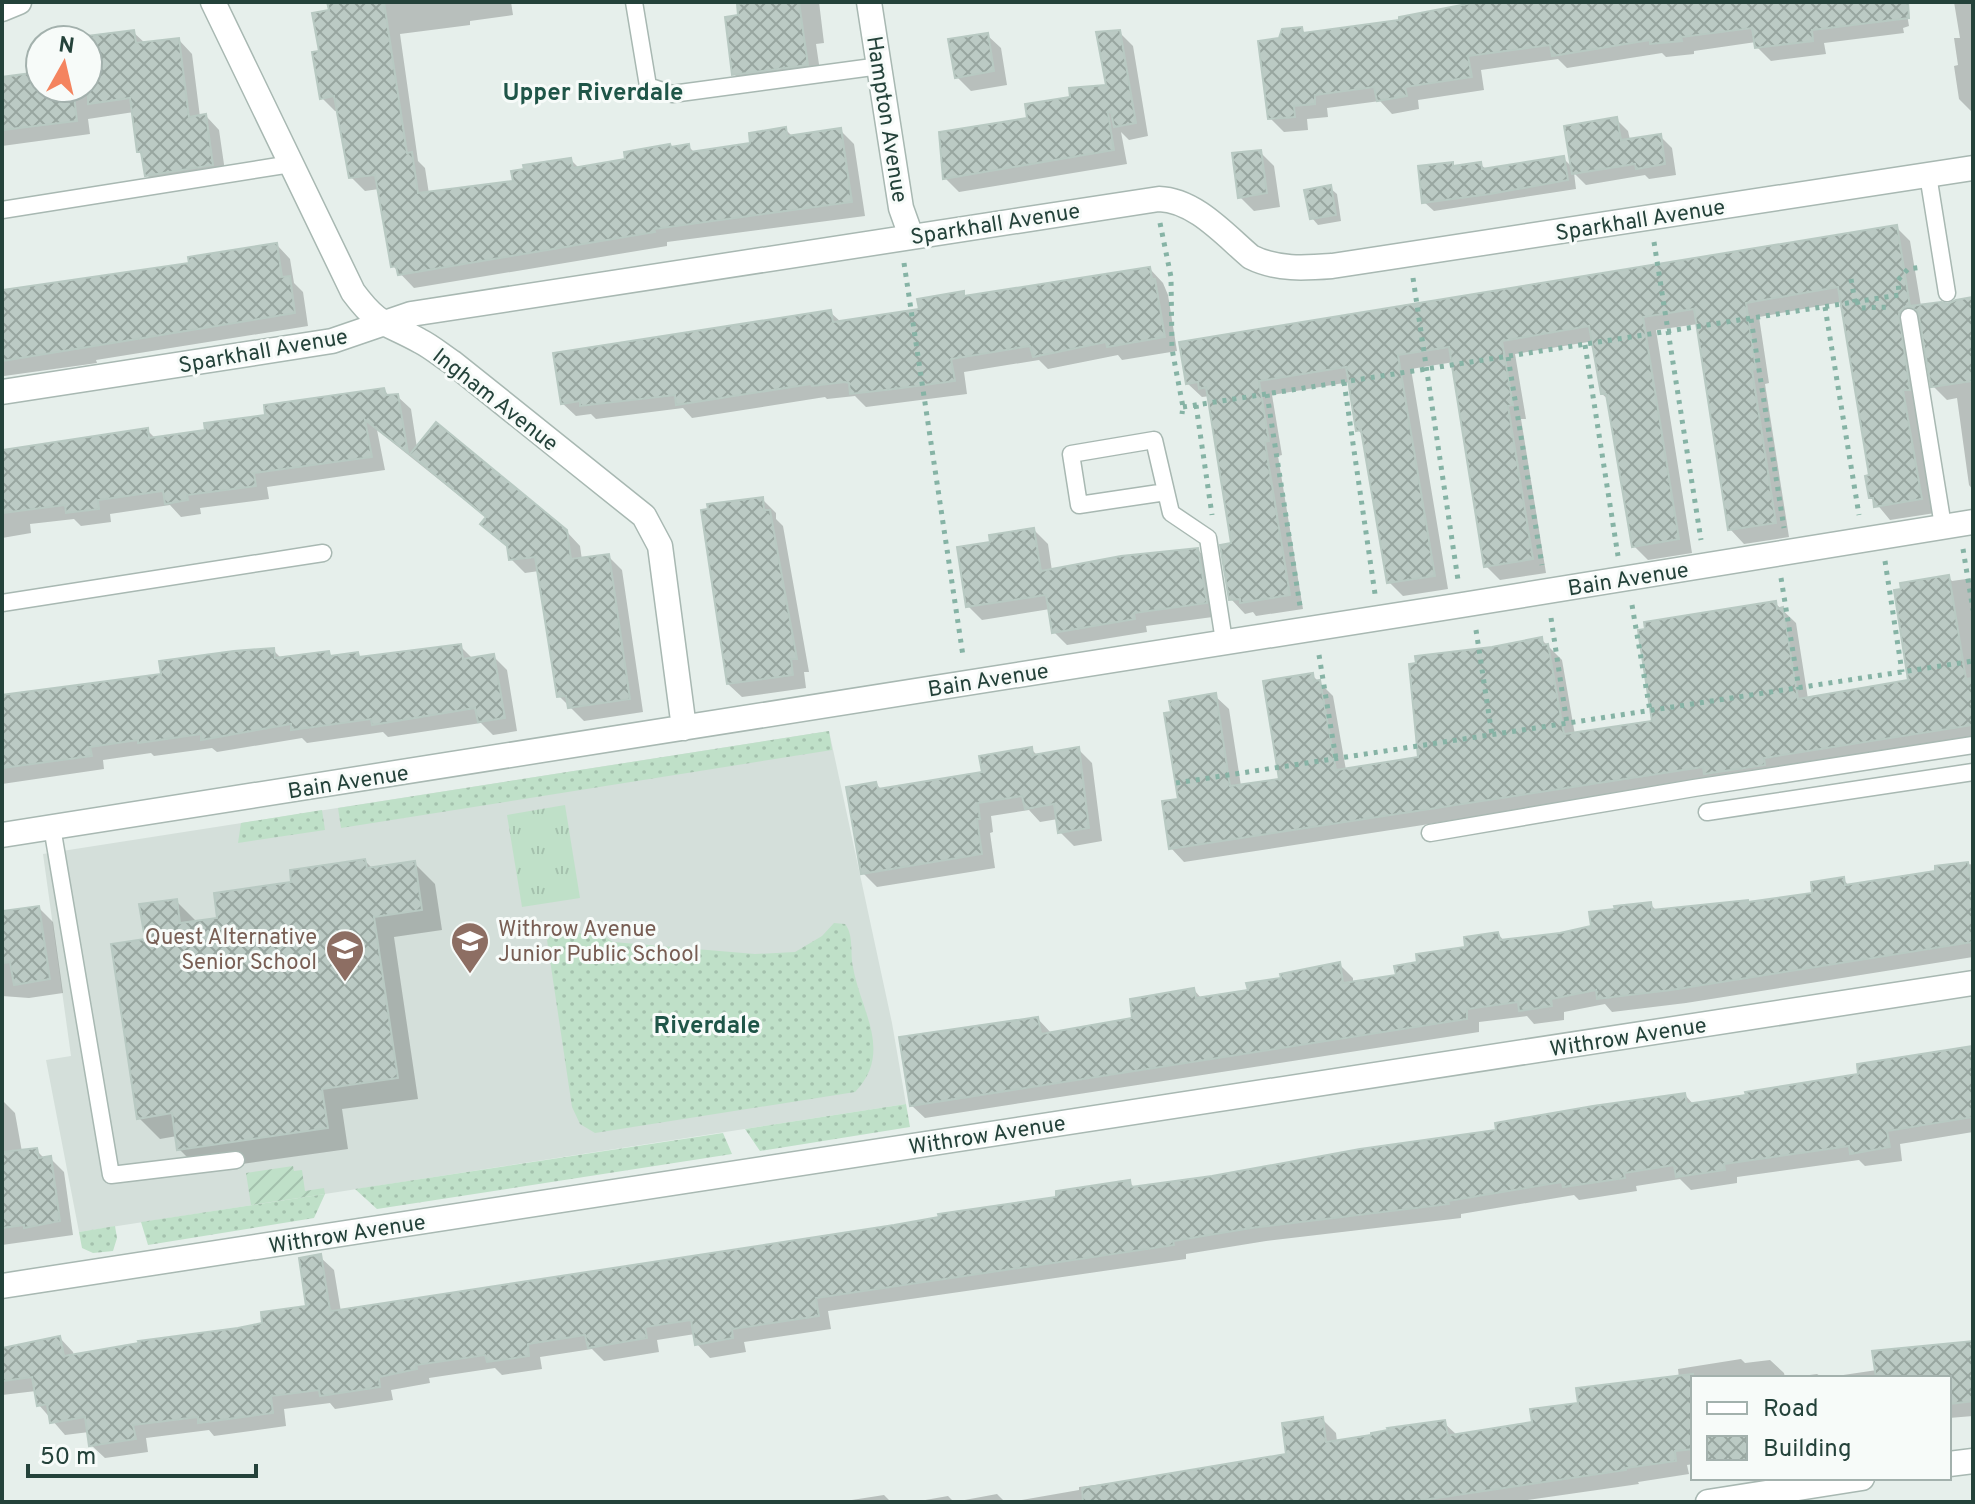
<svg xmlns="http://www.w3.org/2000/svg" width="1975" height="1504" font-family="Overpass,sans-serif">
<defs>
<pattern id="grass-dots" width="8" height="8" patternUnits="userSpaceOnUse" patternTransform="scale(2)"><rect width="8" height="8" fill="#bfe0c8"/><path d="M2 2h.1M6 6h.1" fill="none" stroke="#a4c1ad" stroke-width="1.8" stroke-linecap="round"/></pattern>
<pattern id="park-tufts" width="24" height="20" patternUnits="userSpaceOnUse" patternTransform="scale(2)"><rect width="24" height="20" fill="#bfe0c8"/><path d="M3 7l-1-3M5 7V3M7 7l1-3M15 17l-1-3M17 17v-4M19 17l1-3" fill="none" stroke="#a4c1ad"/></pattern>
<pattern id="garden-furrows" width="10" height="10" patternUnits="userSpaceOnUse" patternTransform="scale(2)"><rect width="10" height="10" fill="#bfe0c8"/><path d="M-1 1l2-2M0 10L10 0M9 11l2-2" fill="none" stroke="#a4c1ad"/></pattern>
<pattern id="building-cross-hatch" width="8" height="8" patternUnits="userSpaceOnUse" patternTransform="scale(2)"><rect width="8" height="8" fill="#bbcac4"/><path d="M0 0l8 8M0 8l8-8" fill="none" stroke="#98a6a0"/></pattern>
</defs>
<rect width="100%" height="100%" fill="#e6efeb"/>
<!-- built -->
<path fill="#d4dfda" d="M829,731L892,1023L906,1104L79,1232L46,1060L71,1056L43,854Z"/>
<!-- grass -->
<path fill="url(#grass-dots)" d="M829,731L832,750L341,828L338,808Z
M322,810L325,830L238,843L241,823Z
M834,923L845,924C854,935 850,953 853,967C860,1010 894,1052 855,1092L595,1133L580,1124L572,1107L547,940L553,933L601,934L613,942L755,954L795,952L822,936Z
M906,1104L910,1127L760,1151L745,1129Z
M723,1133L732,1154L377,1209L355,1189Z
M325,1194L314,1218L148,1245L141,1222Z
M115,1226L117,1238L113,1251L93,1253L82,1248L79,1232Z"/>
<!-- park -->
<path fill="url(#park-tufts)" d="M565,805L580,898L522,907L507,815Z"/>
<!-- garden -->
<path fill="url(#garden-furrows)" d="M293,1166L294,1171L302,1170L305,1191L324,1188L325,1194L251,1205L246,1173Z"/>
<!-- shadow -->
<path fill="#0003" d="M329,2H511L513,15L470,21V25L400,34L418,161L425,168L429,194L516,183L571,160L580,169L688,146L696,154L753,145L785,129L793,137L840,130L854,144L865,216L667,242V246L414,288L393,266L379,189L365,191L351,177L339,111H335L322,98L321,53L331,11Z
M738,2H819L824,43L816,44L821,78L748,88L734,74L740,17Z
M1496,2H1905L1909,26L1903,28L1904,33L1824,43L1826,54L1771,61L1757,47L1756,42L1694,51V54L1666,57L1662,53L1567,68L1558,59L1481,70L1484,90L1418,100L1419,109L1392,114L1380,101L1327,108L1328,117L1307,119L1308,130L1284,132L1270,118L1281,40L1301,29L1307,35L1401,22Z
M1954,2H1973V113L1959,99L1954,66L1958,65L1954,38H1960Z
M133,32L146,44L179,40L192,54L200,117L206,116L219,130L226,178L160,189L147,175L144,157L139,152L134,112L88,119L90,134L2,146V79L40,74V88H88V40H75Z
M1119,32L1133,46L1148,136L1129,140L1121,132L1127,164L959,192L945,178L1072,99L1108,87Z
M987,35L1001,48L1007,85L971,91L957,77Z
M1616,119L1628,131L1630,140L1660,136L1672,148L1676,175L1649,179L1645,175L1586,185L1574,173L1576,189L1434,211L1424,202L1452,164L1455,167L1480,164L1487,170L1564,159L1573,168Z
M1260,152L1274,166L1280,207L1254,211L1240,197Z
M1330,188L1337,194L1341,221L1318,225L1312,218Z
M1896,227L1910,241L1921,306H1950L1973,299V490L1969,485L1957,398L1947,400L1933,386L1922,319L1913,327L1935,513L1890,520L1871,497L1872,477L1842,302L1759,317L1769,383L1765,384L1789,537L1744,544L1730,529L1698,324L1656,330L1692,553L1648,560L1634,546L1609,400L1602,394L1594,341L1515,354L1526,419H1521L1546,573L1500,580L1486,566L1454,362L1411,369L1448,589L1403,596L1389,582L1364,436L1358,430L1350,382L1272,395L1282,455L1278,456L1303,609L1256,616L1253,612L1245,614L1231,599L1233,545L1210,396L1202,397L1187,383Z
M277,245L290,259L294,283L303,292L308,326L96,360L97,363L4,376L2,374V292L191,265Z
M1150,269L1163,283L1168,295L1177,351L1122,360L1118,355L1048,369L1039,360L964,372L967,394L866,407L855,396L827,399L825,397L692,418L683,408L596,419L591,414L576,416L562,403L830,312L842,323L921,311L963,293L967,298Z
M384,390L390,397L397,396L411,409L417,448L566,531L580,546L582,560L608,556L622,570L643,712L584,721L559,696L539,571L525,573L511,559L509,548L483,524L487,518L377,430L385,470L267,487L269,499L200,508L201,514L181,517L170,505L110,514L111,522L81,526L74,519L30,524L31,533L2,538V451L147,430L156,439L208,431Z
M762,499L776,513V519L783,526L809,672H804L806,688L742,697L728,684L710,510Z
M1034,530L1048,544L1052,571L1198,550L1211,564L1220,616L1146,626L1147,632L1067,645L1054,632L1050,609L982,620L968,606L993,543Z
M1948,577L1952,581L1973,578V740L1184,862L1171,848L1180,801L1215,696L1229,709L1241,786L1281,780L1312,675L1333,696L1346,770L1420,759L1492,649L1541,639L1562,660L1575,735L1654,722L1775,603L1796,623L1808,699L1910,682Z
M460,646L474,660L494,657L507,670L517,731L493,735L481,723L388,737L383,732L307,743L302,738L217,752L212,748L154,756L151,753L103,760L104,769L2,784V697L164,676L273,650L282,659L328,653L333,657L357,654L362,658Z
M1031,749L1038,756L1078,749L1092,763L1102,841L1074,846L1060,832L1058,819L1040,822L1029,810L991,816L993,832L990,833L995,868L877,887L863,873L876,784L882,790L984,774Z
M365,861L373,869L414,863L435,884L442,930L394,937L418,1099L342,1109L348,1149L200,1170L179,1149L177,1136L160,1139L139,1118L147,941L176,901L198,923L219,920L294,884Z
M1973,864V957L1686,1003L1612,1012L1605,1004L1564,1012V1020L1534,1024L1527,1016L1479,1022V1032L925,1118L911,1105L1038,1019L1052,1034L1135,1020L1194,990L1202,999L1250,992L1339,964L1353,978V983L1398,976L1420,964L1468,949L1498,934L1505,942L1594,928L1650,904L1658,912L1749,904L1814,895L1843,879L1850,887L1938,873L1937,868Z
M39,908L53,922L63,993L29,998L2,996V923Z
M1973,1048V1132L1900,1144L1902,1161L1865,1166L1859,1160L1737,1177V1183L1691,1190L1680,1179L1636,1186L1637,1191L1579,1200L1574,1195L1461,1214V1218L1266,1241L1186,1254V1259L828,1311L831,1329L744,1342L746,1352L710,1358L697,1344L695,1334L657,1340L659,1352L604,1361L592,1349L540,1357L542,1369L502,1375L495,1368L429,1378L430,1383L391,1390L393,1400L335,1409L330,1403L284,1409L286,1426L214,1436L209,1430L146,1438L148,1452L105,1458L91,1445L89,1432L65,1435L39,1405L36,1391L2,1395V1350L60,1338L73,1352L74,1356L265,1324L308,1307L320,1257L334,1270L341,1312L1059,1199L1129,1182L1136,1189L1498,1132L1685,1095L1694,1105L1861,1076Z
M2,1100L15,1113L22,1152L36,1150L45,1159L50,1158L64,1172L73,1235L2,1245Z
M1973,1342V1416L1949,1418V1378H1787L1817,1374L1823,1378L1877,1370Z
M1741,1359L1745,1363L1770,1360L1784,1373L1785,1378H1693V1464L1687,1465L1689,1474L1638,1482L1639,1484L1513,1502H1010L1079,1490V1487L1112,1483L1114,1485L1288,1456L1322,1419L1336,1433L1337,1442L1444,1423L1458,1436L1534,1423L1580,1405L1679,1378L1678,1369Z
M997,1494L1005,1502H914L948,1496L954,1502Z
M884,1495L891,1502H839Z"/>
<!-- building -->
<path fill="url(#building-cross-hatch)" stroke="#b8c9c2" stroke-width="2" d="M327,2H384L407,153L412,152L418,193L513,181L511,171L524,169L523,165L571,158L573,168L625,159L624,152L670,144L671,147L689,144L690,152L750,143L749,133L786,127L787,136L841,128L852,202L654,229L655,232L398,275L396,266L391,267L375,175L349,178L334,96L320,99L312,52L319,51L312,13L329,10Z
M756,2H799L808,65L732,75L725,17L738,15L737,4Z
M1477,2H1908L1909,18L1812,30L1813,41L1755,48L1752,28L1681,37L1682,41L1650,44V40L1552,56L1550,45L1468,56L1472,77L1405,87L1407,96L1377,101L1374,87L1315,95V104L1294,106L1295,117L1268,119L1258,41L1279,38L1282,29L1302,27L1303,33L1399,20V17Z
M134,30L136,43L179,38L189,117L206,114L213,165L145,176L141,152H137L130,98L88,104V36Z
M1120,30L1136,123L1114,127L1111,112L1108,113L1114,150L943,179L939,132L1027,118L1025,104L1070,97L1069,88L1106,85L1096,32Z
M988,33L994,71L955,78L948,39Z
M40,72V88H73L77,121L2,130V77Z
M1617,117L1621,140L1661,134L1665,164L1636,169L1635,164L1572,174L1564,126Z
M1261,150L1267,193L1238,198L1232,153Z
M1564,156L1568,180L1490,194L1422,203L1418,166L1453,162V166L1481,162L1482,169Z
M1331,185L1336,215L1310,219L1304,190Z
M1897,225L1910,306L1941,302L1948,304L1956,300L1973,297V381L1931,387L1918,311L1906,306L1899,314L1910,390H1903L1922,499L1874,507L1873,498H1869L1865,476L1869,475L1838,287L1746,303L1756,369L1752,370L1776,523L1728,530L1694,309L1643,317L1679,539L1632,547L1606,394H1601L1589,326L1502,341L1513,405L1508,406L1533,559L1484,567L1449,347L1398,355L1435,576L1387,583L1361,430L1356,431L1346,367L1259,381L1269,441L1265,442L1290,595L1240,603V599L1229,600L1220,545L1231,543L1206,387L1199,389L1198,382L1186,384L1179,342Z
M277,243L282,277L290,276L295,313L2,361V290L189,263L188,257Z
M1150,267L1152,279H1155L1165,337L1107,347L1106,342L1033,357L1030,346L951,359L955,381L894,389L850,394L849,383L845,382L812,386L811,384L676,405L675,395L580,406V401L561,404L553,353L831,310L833,322L919,309L917,299L964,291V296Z
M384,388L386,395L398,394L408,453L365,420L372,457L254,473L256,486L187,495L188,500L165,504L163,491L98,500L99,509L66,513L65,505L2,513V450L148,428L149,438L205,430L204,423L265,415L264,405Z
M436,422L567,530L571,559L609,554L630,699L568,708L566,696L557,697L535,557L509,560L507,546L480,524L486,517L410,454Z
M763,497L764,510H770L797,659H791L793,675L727,684L701,510L708,509L707,504Z
M1034,528L1041,571L1121,556L1198,548L1207,603L1134,613L1135,619L1052,633L1046,595L966,607L957,547L990,542L989,535Z
M1949,575L1966,679L1973,678V725L1764,758L1765,765L1704,774L1703,767L1169,849L1162,801L1178,799L1164,713L1171,712L1169,701L1216,693L1230,786L1279,779L1263,681L1313,673L1314,681L1320,680L1336,770L1418,757L1409,664L1416,663L1415,656L1492,647L1542,637L1543,645L1548,644L1564,734L1652,721L1638,630L1645,629L1644,622L1776,601L1777,609L1783,607L1798,699L1908,680L1894,590L1901,589L1900,583Z
M461,644L463,659L494,654L505,718L478,722L475,708L372,725L371,719L291,730V724L201,740V734L138,743V740L90,747L92,756L2,768V695L161,674L159,661L234,651L274,648L275,658L329,651L330,656L358,652L359,657Z
M1032,747L1033,755L1079,747L1089,828L1058,833L1054,804L1025,809L1022,796L978,803L980,819H977L982,854L861,874L846,787L876,782L878,789L982,772L979,756Z
M365,859L367,868L415,861L422,910L374,917L398,1078L322,1089L328,1128L177,1150L172,1113L137,1119L111,944L145,939L139,904L177,899L180,923L217,918L214,893L291,882L290,870Z
M1968,862L1973,894V942L1671,990L1597,999L1596,990L1551,999L1552,1006L1519,1011L1518,1002L1467,1009V1019L910,1106L899,1037L1038,1017L1041,1034L1132,1018L1130,999L1194,988L1196,998L1248,990L1246,983L1281,978L1280,974L1340,962L1343,983L1396,975L1394,966L1417,962L1416,954L1465,947L1464,937L1498,932L1500,940L1560,933L1591,926L1589,912L1615,909L1614,906L1651,902L1652,910L1748,900V902L1812,893L1811,882L1844,877L1845,885L1935,871V866Z
M39,906L50,979L14,985L10,962L2,963V911Z
M1973,1046V1117L1887,1131L1890,1147L1850,1154L1849,1146L1724,1164L1725,1170L1676,1177L1674,1165L1624,1173L1625,1178L1563,1187L1562,1182L1448,1201L1449,1204L1251,1228L1173,1241L1174,1245L816,1298L819,1316L732,1329L733,1338L695,1345L691,1320L645,1327L647,1338L588,1348L585,1335L528,1344L529,1356L487,1362L485,1355L416,1365L417,1369L379,1377L380,1387L320,1396L319,1390L271,1396L273,1413L198,1423V1417L133,1425L136,1439L89,1446L85,1417L50,1423L47,1404L37,1406L32,1377L2,1381V1348L60,1336L64,1356L139,1343L138,1341L238,1328L262,1323L261,1312L306,1306L299,1258L321,1254L330,1310L332,1311L894,1225L939,1217L938,1214L1056,1197V1191L1130,1180L1131,1187L1212,1176L1360,1149L1496,1130L1495,1123L1593,1106L1685,1093L1687,1104L1746,1095L1745,1092L1858,1074L1857,1064Z
M37,1148L39,1158L51,1156L60,1221L24,1228V1225L2,1228V1152Z
M1973,1341V1401L1949,1404V1378H1876L1872,1351Z
M1693,1374V1449L1675,1451L1676,1461L1626,1468V1470L1410,1502H1083L1082,1488L1286,1454L1282,1423L1323,1417L1326,1442L1371,1435V1433L1388,1430L1387,1428L1445,1420L1448,1436L1451,1435L1532,1422L1530,1409L1578,1403L1576,1388Z"/>
<g fill="none" stroke-linecap="round" stroke-linejoin="round">
<defs>
<path id="lane" d="M634,2L648,86L672,94L880,66
M1928,175L1947,293
M2,210L291,164
M1909,317L1943,526
M1166,492L1079,505L1071,454L1154,440L1171,513L1208,538L1224,641
M2,603L323,553
M1707,812L1973,772
M52,827L111,1175L236,1160
M1430,833L1694,788L1973,745"/>
<path id="street" d="M213,2L353,292C379,327 386,322 420,341C432,347 442,356 453,363L644,516L660,546L684,728
M869,2L901,208L911,236
M2,9L19,2
M2,392L332,341L411,314L1159,199C1195,200 1225,235 1251,257C1277,270 1305,268 1332,266L1973,168
M2,835L1462,605L1973,522
M2,1286L1973,983
M1949,1464L1973,1461
M1708,1502L1862,1478"/>
</defs>
<!-- lane casing -->
<use href="#lane" stroke="#a8b8b2" stroke-width="19"/>
<!-- street casing -->
<use href="#street" stroke="#a8b8b2" stroke-width="27"/>
<!-- path -->
<path stroke="#86b3a5" stroke-width="5" stroke-dasharray="4 6" stroke-linecap="butt" d="M1160,223L1171,277L1172,349L1183,407L1182,414
M1654,242L1701,540
M904,263L963,656
M1413,278L1458,580
M1851,279L1855,302
M1857,301L1859,308L1891,307
M1825,307L1859,515
M1751,319L1784,528
M1585,345L1618,556
M1508,357L1542,565
M1344,382L1375,594
M1267,394L1300,606
M1196,405L1212,515
M1183,407L1899,295L1898,280L1908,269L1922,267
M1963,549L1973,610
M1885,561L1902,672
M1781,578L1799,689
M1632,605L1650,711
M1551,618L1567,724
M1476,630L1492,735
M1319,655L1336,759
M1176,783L1973,661"/>
<!-- lane -->
<use href="#lane" stroke="#fff" stroke-width="16"/>
<!-- street -->
<use href="#street" stroke="#fff" stroke-width="24"/>
</g>
<!-- icons -->
<defs>
<symbol id="school-pin" viewBox="-11 -11 22 30"><path d="M0 17L-7.5 6A9.5 9.5 0 1 1 7.5 6Z" fill="#8d6e63" stroke="#f7fbf9"/><path d="M0-5L7-2L0 1L-7-2ZM-4 1L0 2.5L4 1V4Q0 6-4 4Z" fill="#fff"/></symbol>
</defs>
<g fill-rule="evenodd">
<use href="#school-pin" x="448" y="919" width="44" height="60"/>
<use href="#school-pin" x="323" y="927" width="44" height="60"/>
</g>
<g text-anchor="middle" stroke-width="6" stroke-linejoin="round" paint-order="stroke">
<!-- street labels -->
<g font-size="22" fill="#24423a" stroke="#f7fbf9">
<text transform="translate(888 119) rotate(81)" y="8">Hampton Avenue</text>
<text transform="translate(1640 219) rotate(-9)" y="8">Sparkhall Avenue</text>
<text transform="translate(995 223) rotate(-9)" y="8">Sparkhall Avenue</text>
<text transform="translate(263 350) rotate(-10)" y="8">Sparkhall Avenue</text>
<text transform="translate(496 399) rotate(38)" y="8">Ingham Avenue</text>
<text transform="translate(1628 578) rotate(-9)" y="8">Bain Avenue</text>
<text transform="translate(988 679) rotate(-9)" y="8">Bain Avenue</text>
<text transform="translate(348 781) rotate(-9)" y="8">Bain Avenue</text>
<text transform="translate(1628 1036) rotate(-9)" y="8">Withrow Avenue</text>
<text transform="translate(987 1134) rotate(-9)" y="8">Withrow Avenue</text>
<text transform="translate(347 1233) rotate(-9)" y="8">Withrow Avenue</text>
</g>
<!-- education labels -->
<g font-size="22" fill="#785e54" stroke="#f7fbf9" text-anchor="start">
<text x="498" y="936">Withrow Avenue<tspan x="498" dy="25">Junior Public School</tspan></text>
<text x="317" y="944" text-anchor="end">Quest Alternative<tspan x="317" dy="25">Senior School</tspan></text>
</g>
<!-- neighbourhood labels -->
<g font-size="24" font-weight="bold" fill="#1f5548" stroke="#f7fbf9">
<text x="593" y="100">Upper Riverdale</text>
<text x="707" y="1033">Riverdale</text>
</g>
</g>
<!-- border -->
<rect width="1975" height="1504" fill="none" stroke="#24423a" stroke-width="8"/>
<!-- legend -->
<rect x="1691" y="1376" width="260" height="104" fill="#f7fbf9" stroke="#a3b1ad" stroke-width="2"/>
<rect x="1707" y="1402" width="40" height="12" fill="#ffffff" stroke="#a3b1ad" stroke-width="2"/>
<text x="1763" y="1416" font-size="24" fill="#24423a">Road</text>
<rect x="1707" y="1436" width="40" height="24" fill="url(#building-cross-hatch)" stroke="#a3b1ad" stroke-width="2"/>
<text x="1763" y="1456" font-size="24" fill="#24423a">Building</text>
<!-- north arrow -->
<g transform="translate(64 64) rotate(8)"><circle r="38" fill="#f7fbf9" stroke="#a3b1ad" stroke-width="2"/>
<path d="M0-6L14 30L0 20L-14 30Z" fill="#f4845f"/>
<text y="-12" font-size="22" font-weight="bold" text-anchor="middle" fill="#24423a">N</text>
</g>
<!-- scale -->
<path d="M28 1464v12h228v-12" fill="none" stroke="#24423a" stroke-width="4"/>
<text x="40" y="1464" font-size="24" fill="#24423a" stroke="#f7fbf9" stroke-width="6" paint-order="stroke">50 m</text>
</svg>
